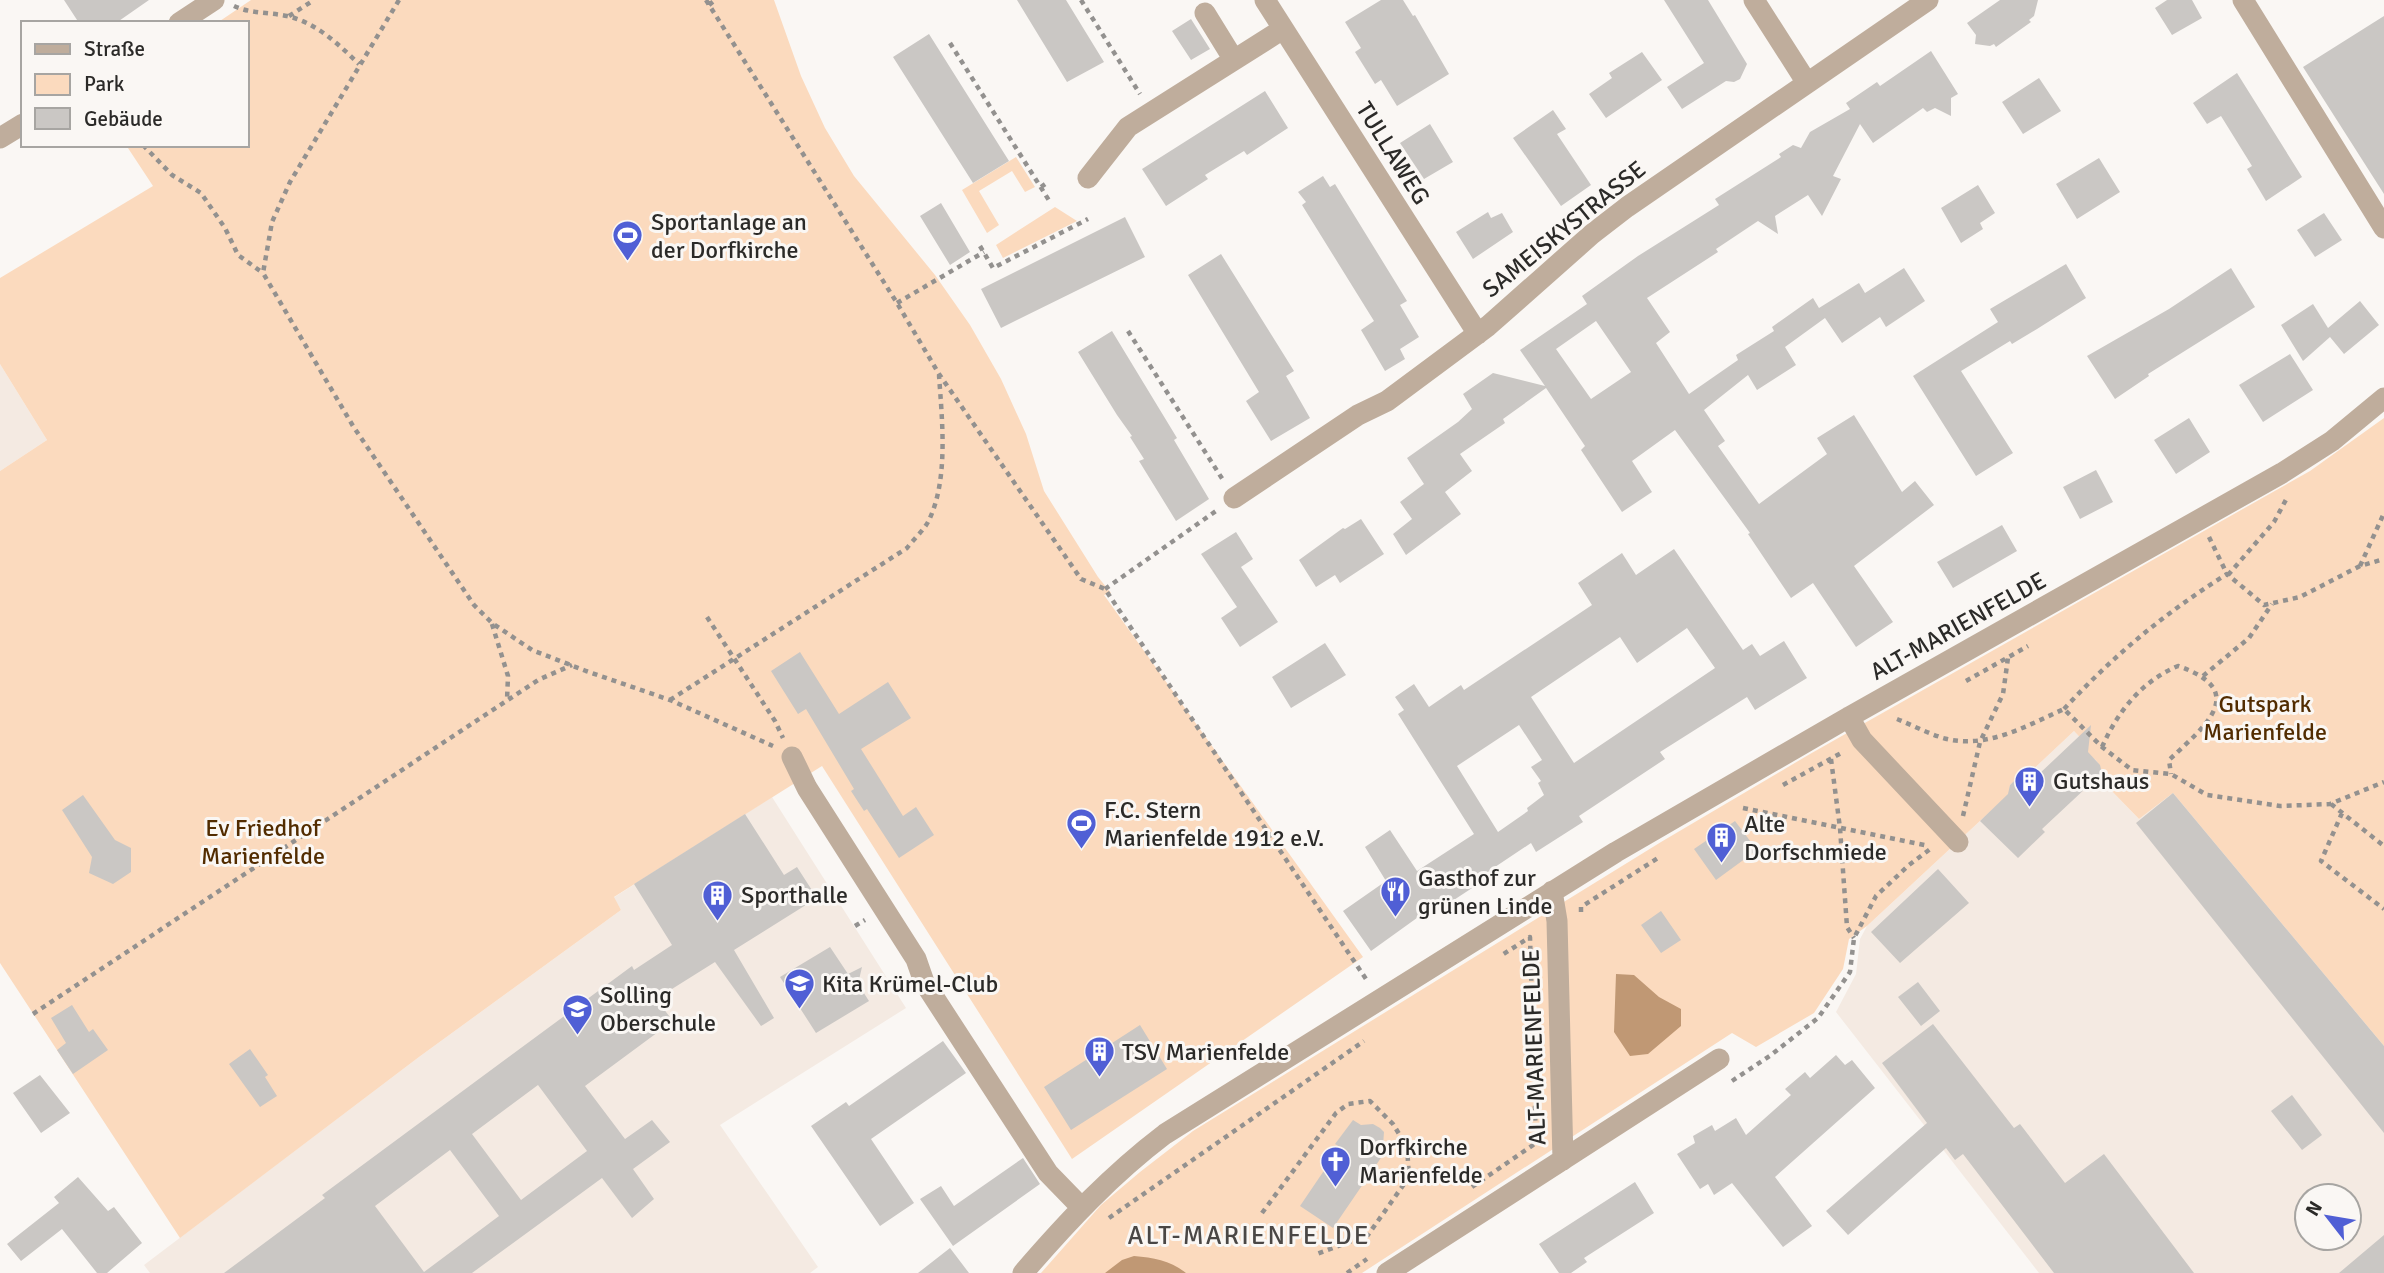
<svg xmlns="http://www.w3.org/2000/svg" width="2384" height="1273" font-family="Signika,sans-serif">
<rect width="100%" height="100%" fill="#faf7f4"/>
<!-- built -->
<path fill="#f4eae2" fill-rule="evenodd" d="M0,364L47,440L0,471Z
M2074,731L2088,746L2093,757L2100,765L2107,778L2103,782L2139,819L2173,793L2384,1046V1273H2039L1836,1012L1856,974L1860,939L1867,926L1980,821L2017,778L2025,777ZM2307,1196H2349V1238H2307Z
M772,797L906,1008L720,1125L818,1267L810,1273H150L144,1265L419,1057L621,910L613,898Z"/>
<!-- green -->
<path fill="#fbdabe" d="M251,0H774L801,76L825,128L854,176L935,275L970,325L1001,379L1026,434L1044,491L1098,577L1111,593L1104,595L1363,957L1072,1159L822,766L614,897L621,910L419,1057L180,1238L0,963V471L47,440L0,364V278L153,186L126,145H247V23H217Z
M1016,157L1035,187L1025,192L1012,171L979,191L999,225L987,233L962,190Z
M1055,207L1077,221L1003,258L996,245Z
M2384,418V1046L2173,793L2139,819L2103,782L2106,778C2098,770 2101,758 2087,756L2088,746L2074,731L2025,777L2017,779L2010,785L2009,794L1867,926L1849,939L1843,969L1814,1013L1756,1047L1732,1033L1362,1273H1041L1101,1205L1140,1172L1193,1131L1661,842L1810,754L2310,471Z"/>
<!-- water -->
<path fill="#c09874" d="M1616,974L1634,975L1659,997L1681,1009V1026L1648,1054L1630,1056L1614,1032Z
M1134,1256C1154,1258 1170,1260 1186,1273H1105L1122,1260Z"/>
<!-- building -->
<path fill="#cac7c4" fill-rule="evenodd" d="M64,0H149L116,23H79Z
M1017,0H1066L1104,62L1067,82Z
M1381,0H1403L1413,16L1415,15L1449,74L1397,106L1381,80L1375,84L1355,52L1361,48L1345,22Z
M1664,0H1708L1747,64L1740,79L1734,82L1726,81L1682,109L1667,87L1704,63Z
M2000,0H2038L2034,16L2029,20L2031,22L1996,47L1994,44L1990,46L1975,44L1976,35L1967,23Z
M2167,0H2192L2202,18L2172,35L2155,8Z
M2384,16V194L2303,67Z
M1191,19L1210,49L1191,60L1172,31Z
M929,34L1009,161L973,183L893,57Z
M1931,51L1958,94L1951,98V116L1935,108L1927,112L1923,108L1873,143L1860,124L1833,176L1841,179L1822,216L1808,195L1775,216L1778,234L1758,221L1716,249L1718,252L1647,298L1670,332L1656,343L1689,394L1738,360L1736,355L1774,331L1772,327L1813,298L1819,308L1859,283L1865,293L1904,268L1925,301L1886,327L1880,317L1842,343L1825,318L1785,347L1796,365L1757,390L1748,375L1704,410L1725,441L1718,446L1759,504L1827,454L1817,438L1854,415L1902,492L1915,481L1934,505L1854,566L1893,622L1856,647L1813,583L1791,598L1748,534L1750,533L1675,430L1632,461L1652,492L1622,512L1581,450L1585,446L1546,388L1503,419L1505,423L1460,454L1472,471L1445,492L1461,514L1406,555L1393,534L1412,519L1400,502L1424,484L1407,458L1458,422L1472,409L1463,394L1493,373L1545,386L1520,350L1587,304L1582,296L1638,256L1719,205L1715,199L1781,157L1779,154L1793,145L1801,148L1810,132L1850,109L1846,103L1877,82L1880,86ZM1596,321L1631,372L1591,399L1556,349Z
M1642,52L1662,80L1606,118L1589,94L1612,78L1609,73Z
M2237,73L2302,177L2266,201L2247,169L2252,166L2221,116L2207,124L2193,103Z
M2039,78L2061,111L2023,134L2002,102Z
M1265,91L1288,128L1247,155L1244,151L1205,175L1208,179L1166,206L1142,169Z
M1553,110L1566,129L1557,134L1591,185L1561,206L1513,138Z
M1430,124L1453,162L1424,179L1400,143Z
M2099,158L2120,192L2077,219L2056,184Z
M1323,176L1330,187L1335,184L1407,301L1400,305L1419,337L1400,349L1405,359L1385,371L1361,330L1374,321L1302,205L1306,202L1298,192Z
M1978,185L1995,213L1980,223L1983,229L1961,243L1941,208Z
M941,203L970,252L950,265L920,216Z
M1488,212L1491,218L1502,213L1513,232L1473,259L1456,232Z
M2324,213L2342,240L2315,257L2297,230Z
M1125,217L1145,257L1001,328L981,289Z
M1221,254L1294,371L1286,376L1310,418L1271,441L1246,401L1259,392L1188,275Z
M2066,264L2086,298L2037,329L2012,344L2010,341L1961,371L2013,453L1976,476L1913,376L1998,322L1990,309Z
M2231,268L2255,307L2148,374L2149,376L2115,399L2087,356L2169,309Z
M2360,301L2379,325L2344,354L2330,337L2303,361L2281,325L2313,304L2328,328Z
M1112,331L1177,438L1174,440L1209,499L1176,521L1139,461L1144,459L1130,437L1132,436L1117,415L1078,352Z
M2290,354L2313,390L2263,422L2239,385Z
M2189,418L2210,452L2176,474L2154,440Z
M2096,470L2113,502L2080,519L2063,487Z
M1361,519L1384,554L1340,583L1335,575L1316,587L1299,560L1343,528L1345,529Z
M2002,525L2017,551L1953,588L1937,562Z
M1236,532L1253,559L1241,567L1278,622L1240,647L1221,618L1237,607L1201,554Z
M1674,549L1743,650L1752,644L1760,656L1784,641L1807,678L1755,710L1747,697L1660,752L1665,759L1579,816L1583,822L1536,852L1531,843L1495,867L1498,871L1431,915L1428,910L1371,951L1343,911L1386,881L1365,847L1390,830L1417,871L1474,834L1398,714L1404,710L1395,697L1414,684L1429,707L1461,685L1464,690L1592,605L1578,583L1622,553L1636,575ZM1687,628L1715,668L1574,763L1531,697L1620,637L1637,663ZM1519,725L1542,760L1531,767L1541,781L1538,783L1544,795L1527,808L1528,811L1498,832L1457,766Z
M1325,643L1346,675L1291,708L1272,677Z
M800,652L839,714L888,682L911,718L861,749L903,816L916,807L934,835L899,858L867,809L864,811L851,791L854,789L806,709L798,714L771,671Z
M2091,725L2088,752L2100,765L2102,773L2042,829L2045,832L2018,858L1980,821L2008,794L2010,785L2017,778L2038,775Z
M2173,793L2384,1046V1133L2136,823Z
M83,795L115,840L131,848V872L113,884L89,873L92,857L62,810Z
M745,814L784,875L797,867L817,898L734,950L774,1018L761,1026L715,962L656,999L673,1021L585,1086L625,1139L652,1120L670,1142L633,1169L654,1199L632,1218L602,1178L472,1273H224L325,1198L322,1195L632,966L634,970L672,945L634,884ZM538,1085L587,1151L521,1200L472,1134ZM450,1150L499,1216L424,1272L375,1206Z
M1735,821L1757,850L1716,880L1694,849Z
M1938,869L1969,903L1900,963L1871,932Z
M1661,911L1681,940L1661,953L1641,925Z
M830,947L848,974L862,967L858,984L869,1001L816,1033L780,977Z
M1918,982L1940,1011L1921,1026L1898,997Z
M72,1005L89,1032L93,1029L108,1050L73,1074L57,1050L66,1043L51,1018Z
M1933,1024L2014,1128L2020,1124L2065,1183L2104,1154L2194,1273H2054L1963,1154L1955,1160L1946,1148L1848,1235L1826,1211L1927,1123L1882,1063Z
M1140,1025L1167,1069L1071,1130L1044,1087Z
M943,1041L966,1073L871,1139L914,1203L880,1226L811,1126L846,1102L849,1106Z
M250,1049L268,1075L265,1077L277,1096L260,1107L229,1064Z
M1836,1055L1845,1065L1852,1060L1875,1088L1775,1177L1812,1226L1783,1247L1732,1183L1714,1195L1708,1184L1700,1189L1677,1154L1695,1143L1693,1136L1712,1125L1715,1131L1736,1118L1746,1135L1791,1095L1785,1089L1805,1072L1810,1078Z
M40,1075L70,1113L41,1133L13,1093Z
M2292,1095L2322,1135L2302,1150L2271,1111Z
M1353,1120L1361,1125L1373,1124L1380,1128L1384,1132L1383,1146L1387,1149L1333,1228L1300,1206L1340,1147L1335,1144Z
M1023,1158L1040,1184L953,1246L920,1199L941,1186L954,1206Z
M78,1177L108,1211L114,1207L142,1243L107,1273H97L62,1229L21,1261L7,1244L59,1203L54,1197Z
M1635,1182L1654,1213L1584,1258L1587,1262L1571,1273H1559L1539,1244Z
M2384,1235V1273H2339Z
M950,1248L969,1273H918Z"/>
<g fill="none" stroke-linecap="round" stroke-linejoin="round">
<!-- path -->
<path stroke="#93918f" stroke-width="4.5" stroke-dasharray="5 5" stroke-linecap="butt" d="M399,0L290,182L272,222L263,273L353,426L474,605L492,623L532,650L586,671L670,700L773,746
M706,0L897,303L939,374L1081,579L1105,589L1366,979
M1081,0L1140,94
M709,5L715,0
M234,6C251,14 269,12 287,16C317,23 338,44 359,64
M289,16L314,0
M950,43L1050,202
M143,145L172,175L201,193L225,228L238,255L263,273
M1041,187L1048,182
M980,246L993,268L1088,219
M897,303L984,252
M1128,331L1223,480
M2209,537L2227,574
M2360,566L2384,513
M2228,575L2274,522L2288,496
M1105,589L1216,511
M707,617L775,721L783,738
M492,624L508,676L507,700
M2203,676L2249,638L2272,604
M1966,681L2028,646
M670,700L907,548C913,540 923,531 928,522C949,481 942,420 939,375
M2064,709C2114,655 2165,613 2227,574L2264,605L2300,597L2360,566L2384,559
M1897,719C1912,725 1927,733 1943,738C1986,750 2026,726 2064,709L2102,747L2132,770L2171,774L2207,795L2280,806L2330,804L2384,782
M2102,747C2118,711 2142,681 2178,666C2251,691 2204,727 2169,760L2171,774
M1831,759L1840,828L1847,927L1854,938
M1783,785L1843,752
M2331,804L2384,846
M1743,808L1929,846
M2342,813L2321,861L2384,909
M1963,816L1980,742L2003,694L2008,658
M1581,912V907L1658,858
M855,926L865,920
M33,1014L538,680L572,665
M1732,1081L1771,1055L1818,1018L1850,972L1854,938L1876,896L1909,865L1933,847
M1472,1187L1536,1143L1530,937L1502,955
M1262,1213L1336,1113L1348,1104L1370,1101L1393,1124L1407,1147L1409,1177L1368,1235L1317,1254
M1109,1218L1364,1041
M1347,1273L1367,1259"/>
<!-- minor -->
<path stroke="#bfad9c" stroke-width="21" d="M1265,0L1478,334
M1754,0L1807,83
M2243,0L2384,228
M1205,13L1234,60
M179,23L214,0
M0,138L23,124
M1088,178L1128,127L1283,29
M1234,498L1358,415L1387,401L1488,326L1592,234L1627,207L1928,0
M1849,717L1862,740L1958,842
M792,757L807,788L916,959L924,982L1048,1173L1081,1207
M1552,891L1557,921L1563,1160
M1023,1273C1067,1222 1111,1175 1165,1134L1616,852L1849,717L2282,473L2332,441L2384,398
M1387,1273L1719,1059"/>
</g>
<!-- icons -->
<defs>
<symbol id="stadium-pin" viewBox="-11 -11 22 30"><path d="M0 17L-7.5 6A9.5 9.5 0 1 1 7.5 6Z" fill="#505fd5" stroke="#faf7f4"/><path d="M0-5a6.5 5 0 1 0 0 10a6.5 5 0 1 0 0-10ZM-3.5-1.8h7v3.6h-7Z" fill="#fff"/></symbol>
<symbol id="building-pin" viewBox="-11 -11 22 30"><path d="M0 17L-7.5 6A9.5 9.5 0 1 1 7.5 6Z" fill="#505fd5" stroke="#faf7f4"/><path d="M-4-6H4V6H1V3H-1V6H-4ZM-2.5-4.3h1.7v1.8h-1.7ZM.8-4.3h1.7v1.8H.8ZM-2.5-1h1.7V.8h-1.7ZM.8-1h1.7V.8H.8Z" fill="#fff"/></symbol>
<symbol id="restaurant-pin" viewBox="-11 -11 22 30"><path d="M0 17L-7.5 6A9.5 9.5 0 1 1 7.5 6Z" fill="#505fd5" stroke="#faf7f4"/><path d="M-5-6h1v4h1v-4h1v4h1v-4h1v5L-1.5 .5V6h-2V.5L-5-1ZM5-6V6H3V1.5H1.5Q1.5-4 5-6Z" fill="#fff"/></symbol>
<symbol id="school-pin" viewBox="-11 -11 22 30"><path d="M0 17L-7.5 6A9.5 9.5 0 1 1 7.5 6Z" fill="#505fd5" stroke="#faf7f4"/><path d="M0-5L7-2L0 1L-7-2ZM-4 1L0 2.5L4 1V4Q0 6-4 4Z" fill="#fff"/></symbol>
<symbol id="church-pin" viewBox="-11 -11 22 30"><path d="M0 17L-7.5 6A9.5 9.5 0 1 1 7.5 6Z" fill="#505fd5" stroke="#faf7f4"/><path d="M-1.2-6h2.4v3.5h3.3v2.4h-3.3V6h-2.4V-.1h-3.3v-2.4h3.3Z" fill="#fff"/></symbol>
</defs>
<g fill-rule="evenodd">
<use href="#stadium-pin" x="610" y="218" width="35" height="47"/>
<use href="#building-pin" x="2012" y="764" width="35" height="47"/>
<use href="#stadium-pin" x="1064" y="806" width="35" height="47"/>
<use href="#building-pin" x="1704" y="820" width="35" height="47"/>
<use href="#restaurant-pin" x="1378" y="874" width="35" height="47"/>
<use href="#building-pin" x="700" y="878" width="35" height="47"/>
<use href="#school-pin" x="782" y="966" width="35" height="47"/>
<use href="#school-pin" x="560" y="992" width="35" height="47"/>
<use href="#building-pin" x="1082" y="1034" width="35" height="47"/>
<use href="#church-pin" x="1318" y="1144" width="35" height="47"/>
</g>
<g text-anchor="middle" stroke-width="6" stroke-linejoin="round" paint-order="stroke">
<!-- street labels -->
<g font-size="24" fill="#2b2a28" stroke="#faf7f4">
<text transform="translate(1393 153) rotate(58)" y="8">TULLAWEG</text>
<text transform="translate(1564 229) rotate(-39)" y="8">SAMEISKYSTRASSE</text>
<text transform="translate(1958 626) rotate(-29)" y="8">ALT-MARIENFELDE</text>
<text transform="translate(1534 1047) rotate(-92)" y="8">ALT-MARIENFELDE</text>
</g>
<!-- poi labels -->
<g font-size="24" fill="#2b2a28" stroke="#faf7f4" text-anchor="start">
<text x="651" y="230">Sportanlage an<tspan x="651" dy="28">der Dorfkirche</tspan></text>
<text x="2053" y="789">Gutshaus</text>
<text x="1104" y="818">F.C. Stern<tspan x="1104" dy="28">Marienfelde 1912 e.V.</tspan></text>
<text x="1744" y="832">Alte<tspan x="1744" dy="28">Dorfschmiede</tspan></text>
<text x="1418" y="886">Gasthof zur<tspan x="1418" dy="28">grünen Linde</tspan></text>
<text x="741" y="903">Sporthalle</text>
<text x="822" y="992">Kita Krümel-Club</text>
<text x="600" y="1003">Solling<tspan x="600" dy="28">Oberschule</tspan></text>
<text x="1122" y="1060">TSV Marienfelde</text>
<text x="1359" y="1155">Dorfkirche<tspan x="1359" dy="28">Marienfelde</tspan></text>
</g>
<!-- park labels -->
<g font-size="24" fill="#522c00" stroke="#faf7f4">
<text x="2265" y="712">Gutspark<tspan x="2265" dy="28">Marienfelde</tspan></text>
<text x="263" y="836">Ev Friedhof<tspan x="263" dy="28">Marienfelde</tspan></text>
</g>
<!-- neighbourhood labels -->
<g font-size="26" letter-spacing="2" fill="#4a4745" stroke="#faf7f4">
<text x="1249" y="1244">ALT-MARIENFELDE</text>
</g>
</g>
<!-- legend -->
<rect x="21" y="21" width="228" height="126" fill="#faf7f4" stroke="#a7a5a2" stroke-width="2"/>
<rect x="35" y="44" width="35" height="10" fill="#bfad9c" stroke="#a7a5a2" stroke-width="2"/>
<text x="84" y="56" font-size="21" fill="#2b2a28">Straße</text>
<rect x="35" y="74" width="35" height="21" fill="#fbdabe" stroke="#a7a5a2" stroke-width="2"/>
<text x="84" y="91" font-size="21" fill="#2b2a28">Park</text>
<rect x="35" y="108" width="35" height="21" fill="#cac7c4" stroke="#a7a5a2" stroke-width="2"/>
<text x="84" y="126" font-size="21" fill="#2b2a28">Gebäude</text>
<!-- north arrow -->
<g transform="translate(2328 1217) rotate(301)"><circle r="33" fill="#faf7f4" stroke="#a7a5a2" stroke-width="2"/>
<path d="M0-5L12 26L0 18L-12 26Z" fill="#505fd5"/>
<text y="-10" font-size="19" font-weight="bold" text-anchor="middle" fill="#2b2a28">N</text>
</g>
</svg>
